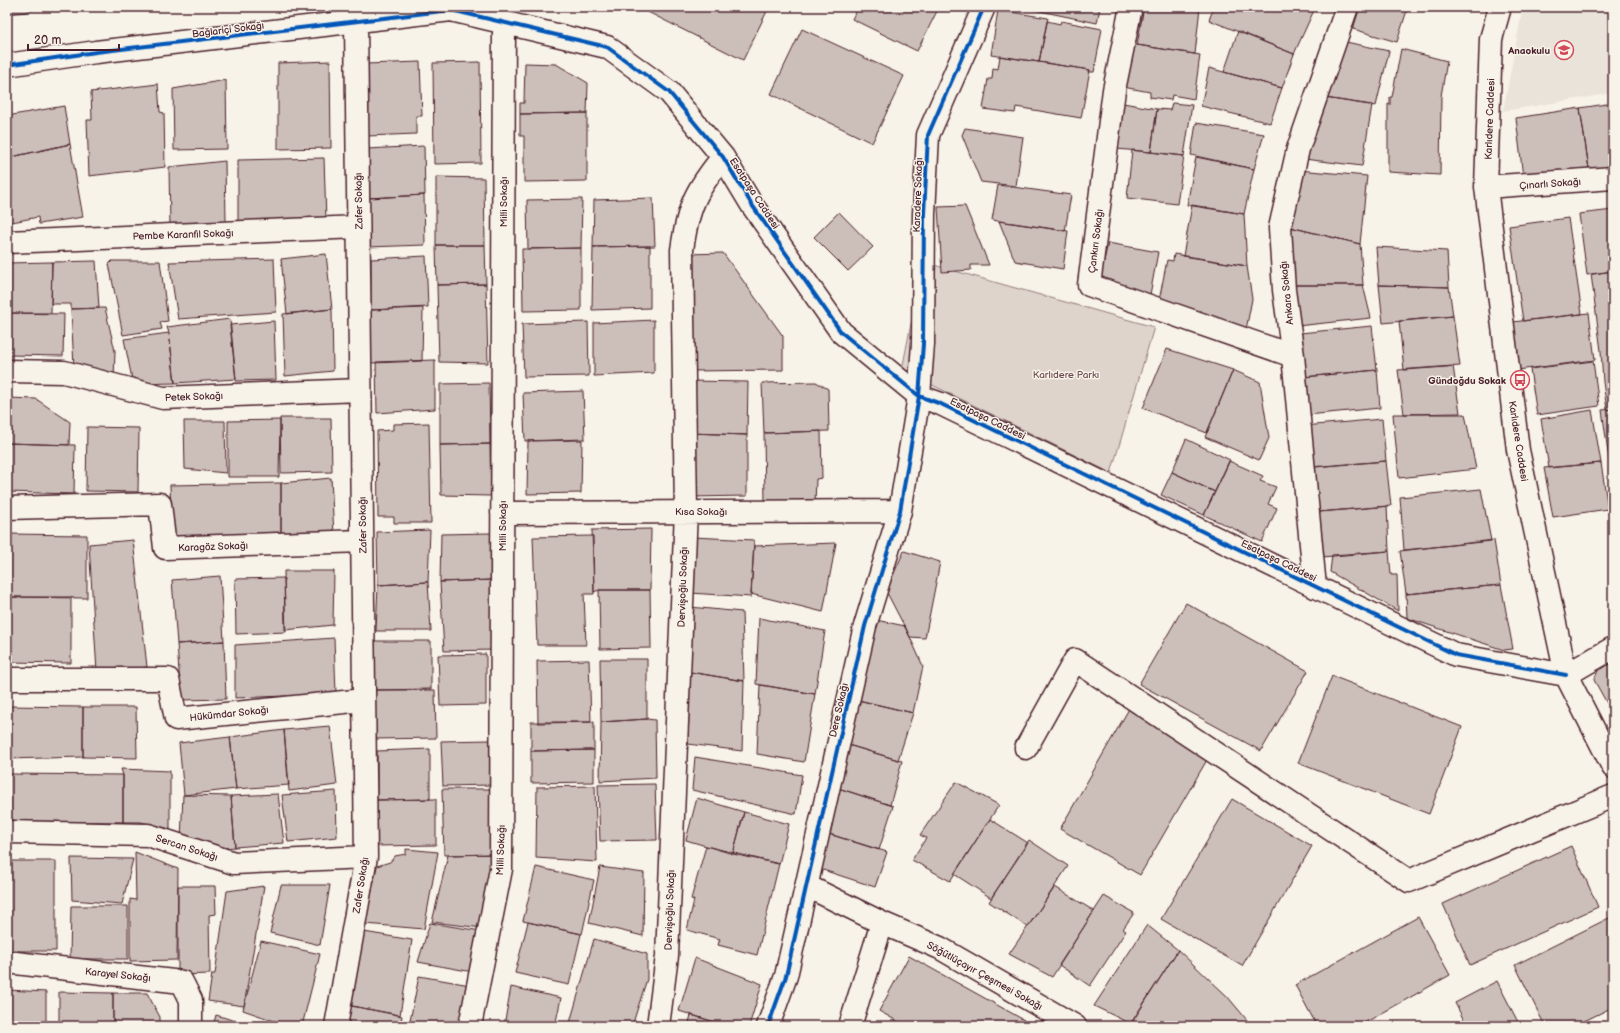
<svg xmlns="http://www.w3.org/2000/svg" width="1620" height="1033" font-family="'Balsamiq Sans',sans-serif">
<rect width="100%" height="100%" fill="#f7f3e8"/>
<filter id="ink" filterUnits="userSpaceOnUse"><feTurbulence type="fractalNoise" baseFrequency=".025" numOctaves="2"/><feDisplacementMap in="SourceGraphic" scale="8" xChannelSelector="R" yChannelSelector="G"/><feConvolveMatrix kernelMatrix="1 2 1 2 8 2 1 2 1" color-interpolation-filters="sRGB"/></filter>
<g filter="url(#ink)">
<!-- built -->
<path fill="#eae3da" d="M1523,7H1613V93L1503,111Z"/>
<!-- green -->
<path fill="#ded4cc" stroke="#947a7c" d="M923,262L1154,327L1111,473L902,370Z"/>
<!-- building -->
<path fill="#ccbfb9" stroke="#4a1f2b" d="M7,7H43L26,12L7,14Z
M643,7H769L743,60L642,9Z
M858,7H939L917,51L852,19Z
M1021,7H1100L1097,23Z
M1144,7H1200L1195,54L1137,45Z
M1214,7H1313L1315,8L1294,54L1209,20Z
M1360,7H1408L1397,42L1353,29Z
M998,10L1048,18L1039,62L991,55Z
M1047,21L1060,24L1061,21L1102,29L1094,72H1089L1090,70L1039,62Z
M802,29L904,76L872,143L771,94Z
M1238,31L1294,54L1282,88L1224,72Z
M1341,41L1389,51L1376,106L1325,98Z
M1131,44L1200,55L1194,99L1172,95L1171,100L1150,97V92L1123,87Z
M1401,49L1447,61L1441,96L1440,175L1388,172V104L1390,105V97H1392Z
M1000,56L1090,70L1081,118L1016,107L1015,113L983,109L988,79H992L993,68L998,69Z
M330,61L331,148L278,149V63Z
M420,62L422,116H416V134L367,136L366,64Z
M480,62L481,163L434,164L433,63Z
M525,63L556,64L588,83L587,113L520,114V103H524Z
M1209,68L1282,88L1270,123L1201,106Z
M226,80L227,149L174,150L173,89Z
M158,84L160,112L164,113L165,167L89,176L87,120H92L91,92Z
M1325,98L1372,105L1362,166L1304,159Z
M1123,103L1157,109L1151,152L1116,149Z
M1172,103L1192,105L1184,156L1151,152L1157,109L1170,110Z
M1613,103V166L1589,169L1580,108Z
M64,106L70,144L7,158V116Z
M1580,108L1589,169L1523,177L1516,118Z
M587,113V181L524,182V136H520V114Z
M1196,123L1264,134L1254,169L1191,155Z
M965,128L1023,137L1016,186L981,182L962,135Z
M70,144L83,217L39,224L38,217L7,223V158Z
M424,146L425,195L368,198L367,149Z
M1132,150L1184,156L1177,204L1127,198Z
M1196,157L1254,169L1244,214L1187,205Z
M324,158L326,221L238,222V160Z
M225,161L226,222L170,227L169,167Z
M1298,170L1367,176L1360,244L1290,227Z
M436,177L484,178L485,245H436Z
M998,185L1071,195L1065,231L992,220Z
M424,195L425,245L368,247V198Z
M653,198L655,246L593,247L594,200Z
M582,199L581,248L528,249L527,200Z
M1192,205L1244,214L1247,266L1183,256Z
M965,206L989,265H971V270L942,272L938,207Z
M1613,210V271L1587,275L1579,214Z
M839,212L873,247L848,271L814,237Z
M1568,218L1582,314L1523,321L1509,226Z
M999,221L1068,231L1063,269L1015,261Z
M1290,227L1360,244L1363,285H1293Z
M1108,243L1158,252L1149,300L1098,287Z
M436,245H485L486,284L437,285Z
M650,246V308L592,310L593,247Z
M1376,247L1447,251L1449,287L1379,285Z
M581,248V310L523,311L522,249Z
M723,253L783,336V370L689,371L688,254Z
M326,254L332,309L287,314L281,259Z
M1174,254L1247,266L1252,299L1246,330L1159,301L1167,260L1173,261Z
M426,256L428,307L371,310V259Z
M274,259L276,312L178,319L169,262Z
M96,261L99,308L71,309V304H51L52,262Z
M112,261H160L168,321L160,322L162,329L123,335L109,264Z
M52,262L51,313H7V263Z
M1613,271V409L1607,410L1603,382L1601,351L1591,274Z
M486,284L488,363L439,362L437,285Z
M1293,285H1363L1371,318L1297,326Z
M1379,285L1449,287L1453,316L1383,323Z
M105,308L115,351L114,379L74,367L71,309Z
M423,308L422,361L371,363V310Z
M332,309L333,371L285,376L283,314Z
M7,313L64,314L63,356L7,355Z
M1589,313L1595,360L1510,371L1504,323Z
M1453,316L1460,366L1404,370L1399,321Z
M230,319L236,379L175,383L169,333L167,327Z
M654,320V373L594,376V323Z
M274,321L276,380L236,381L230,325Z
M588,322L589,376L524,377L522,324Z
M1372,326L1377,370L1304,377L1300,333Z
M169,333L175,383L133,384L124,339Z
M1167,349L1233,370L1207,433L1143,408Z
M435,360V409L377,413L376,362Z
M1593,361L1599,406L1537,415L1530,369Z
M1453,366L1460,413L1404,414L1398,370Z
M1233,370L1260,382L1269,438L1259,460L1205,437Z
M1377,370L1380,408L1307,415L1304,377Z
M689,381L748,382L747,435L689,433Z
M816,382L828,389L829,431L764,433L762,383Z
M489,383L490,444L440,445V384Z
M583,391L585,439L525,441L523,393Z
M7,398L36,399L70,422L69,445L7,443Z
M1613,409V458L1609,459L1602,410Z
M1592,410L1601,463L1549,468L1541,419Z
M1393,414H1465L1476,469L1399,478Z
M280,418H331L332,472L281,473Z
M1382,419L1386,461L1309,467L1304,426Z
M280,420L279,477H228V421Z
M184,421H225L226,473L185,469Z
M429,423L431,523H394V517H378L377,431L393,430V424Z
M87,427L139,428L138,492L86,491Z
M821,431L822,478L816,479L815,503L765,504L764,433Z
M689,433L747,435V496L690,497Z
M1186,439L1230,460L1215,492L1172,472Z
M582,440L581,493L527,494L528,441Z
M7,443L75,445L74,494L7,492Z
M490,444L491,496L441,495L440,445Z
M1229,461L1263,476L1260,481L1276,487L1268,504L1277,508L1262,542L1204,515Z
M1386,461L1391,506L1319,512L1315,467Z
M1601,463L1608,509L1553,517L1544,468Z
M1172,472L1215,492L1204,515L1161,495Z
M331,478L334,535L281,536V483Z
M281,483V536H172L170,485Z
M1481,489L1491,541L1404,550L1400,497Z
M1387,506L1389,551L1322,557L1319,512Z
M651,529L650,590H599L594,592L592,530Z
M430,530L428,582L378,585L377,532Z
M491,533V580L440,582L441,534Z
M7,534L87,535V598L7,597Z
M593,536L594,594H584L586,645H537L533,537Z
M693,537L754,540L751,597L690,593Z
M133,540L147,667L97,672L89,544Z
M1494,540L1501,585L1406,594L1400,551Z
M836,543L823,612L751,594L754,546Z
M904,551L940,562L925,638L910,637L886,591Z
M1389,551L1391,575H1397L1398,611L1330,572L1332,555Z
M284,571H334L333,625L285,630Z
M220,576L224,641L177,644L172,580Z
M284,578L286,632L236,634L235,579Z
M491,580L495,650L444,651L440,582Z
M428,582L431,631H376L378,585Z
M1501,585L1513,649L1504,650L1407,618L1406,594Z
M599,590H650L651,648L600,649Z
M7,597H71V663L7,662Z
M1186,603L1308,671L1261,751L1139,684Z
M690,607L742,612L744,681L690,672Z
M759,618L825,631L815,694L756,684Z
M876,620L905,626L923,666L913,713L858,700Z
M334,638L336,694L235,698V645Z
M224,641L226,699L181,700L177,644Z
M375,641H431V689L375,690Z
M486,654V705L440,706L438,655Z
M600,659H647V719L601,722Z
M589,660L591,722L538,723L537,661Z
M1613,660V714L1594,680L1599,668Z
M690,672L744,681L742,751L688,744Z
M1332,676L1462,727L1429,814L1298,763Z
M760,685L815,694L804,762L757,754Z
M375,690H435L436,738L375,739Z
M858,700L913,713L898,760L848,745Z
M7,706L83,707V757L7,759Z
M83,707H136L137,758L83,757Z
M1130,707L1211,753L1140,875L1060,829Z
M647,719L655,720L656,778L600,781L601,722Z
M531,722H594V750L531,751Z
M330,726L337,785L289,791L284,730Z
M284,730L289,785L236,789L230,737Z
M230,737L236,789L184,795L179,743Z
M491,740L492,785L443,786L441,741Z
M848,745L902,761L890,805L838,788Z
M430,749V799L377,800V751Z
M594,750V782L531,783V751Z
M695,757L802,775L796,814L692,790Z
M121,769L170,771V829L141,822H123V775Z
M7,774L123,775V822L7,821Z
M956,782L999,805L950,881L912,860L926,838L920,835Z
M655,784L657,840L600,841L598,785Z
M595,786L597,862L536,858L537,787Z
M838,788L893,806L879,850L826,833Z
M442,789H497L498,854L444,855Z
M336,791L337,837L288,842L282,795Z
M278,794L284,843L235,847L231,796Z
M183,795L231,796L235,847L217,849L181,840Z
M697,798L744,812L733,854L686,840Z
M436,799V845L376,846V800Z
M1232,799L1312,846L1242,966L1161,919Z
M744,812L789,824L779,864L733,854Z
M990,819L1028,843L991,898L954,874Z
M826,833L887,852L875,887L817,868Z
M1029,840L1068,866L1028,927L989,902Z
M706,846L779,864L757,955L718,945L720,939L687,930L694,900L691,899Z
M1571,846L1598,907L1470,965L1443,904Z
M406,849L438,852L424,929L365,924L377,866L390,862L395,856L406,854Z
M135,852L178,869L177,960L130,961V899L136,900Z
M498,854L483,928L432,922L448,855Z
M71,858L133,859L122,904L72,900Z
M7,861H56V951H7Z
M536,867L594,880L582,934L523,921Z
M600,867L644,873L643,936L589,923Z
M281,885H330L320,945L270,933Z
M178,886H215L216,914L209,915L210,974L178,975Z
M264,886L244,1006L208,1001L212,974H215L227,891Z
M1055,887L1094,911L1052,977L1009,954Z
M1104,896L1134,913L1123,929L1126,931L1090,986L1059,965Z
M71,906H128V959H70Z
M1613,916V1007L1574,1026H1545L1515,965Z
M1418,917L1450,975L1359,1026H1317L1295,985Z
M528,922L581,934L569,985L515,973Z
M430,923L481,931L473,972L418,962Z
M1147,925L1178,950L1131,1024L1094,1006Z
M364,932L412,940L400,1015L351,1006Z
M594,939L647,954V979L632,1026H569Z
M261,941L320,954L302,1026H289L243,1010Z
M1178,950L1227,996L1252,1026H1129Z
M909,956L1024,1020L1021,1026H906L879,1011Z
M695,958L762,984L749,1026H728L679,1011Z
M419,976L470,985L461,1026H409Z
M1497,981L1520,1026H1467L1455,1003Z
M511,987L561,998L555,1026H504Z
M7,990L46,992V1026H7Z
M59,992L113,993V1026H59Z
M113,993H147L160,1017V1026H113Z
M348,1005L402,1016L400,1026H343Z
M216,1015L252,1026H213Z
M691,1015L728,1026H688Z"/>
<g fill="none" stroke-linecap="round" stroke-linejoin="round">
<defs>
<path id="minor" d="M1131,7L1114,90L1089,285L1293,356
M1500,7L1491,39L1486,187L1518,450L1566,675L1613,767
M7,65L96,52L451,10L607,47L669,92L723,157L752,205L841,332L919,396L941,404L1456,655L1566,675
M1486,187L1613,178
M7,242L358,227
M7,371L64,372L163,398L360,390
M7,508L160,504L165,548L362,541
M502,513L900,511
M1315,587L1293,356L1284,290L1280,228L1298,149L1347,7
M1566,675L1613,648
M7,679H168L176,719L364,700
M1026,748L1075,660L1409,881L1613,796
M7,832L148,835L234,863L366,857
M807,886L882,923L940,948L1075,1026
M7,962L182,982L191,1000V1026
M336,1026L366,857L356,22
M470,1026L501,869L504,22
M658,1026L667,956L686,511L682,250C688,207 695,191 723,157
M768,1026L786,976L865,626L900,511L919,396L923,344L924,214L928,135L984,7
M850,1026L882,923"/>
</defs>
<!-- minor casing -->
<use href="#minor" stroke="#4a1f2b" stroke-width="25"/>
<!-- minor -->
<use href="#minor" stroke="#f7f3e8" stroke-width="22"/>
<defs>
<path id="cycleway" d="M7,65L96,52L451,10L607,47L669,92L723,157L752,205L841,332L919,396L941,404L1456,655L1566,675
M768,1026L786,976L865,626L900,511L919,396L923,344L924,214L928,135L984,7"/>
</defs>
<!-- cycleway casing -->
<use href="#cycleway" stroke="#f7f3e8" stroke-width="6"/>
<!-- cycleway -->
<use href="#cycleway" stroke="#0057b8" stroke-width="4"/>
</g>
</g>
<!-- icons -->
<defs>
<symbol id="school-ring" viewBox="-11 -11 22 22"><circle r="9.5" fill="#f7f3e8" stroke="#d1495b" stroke-width="1.5"/><path d="M0-5L7-2L0 1L-7-2ZM-4 1L0 2.5L4 1V4Q0 6-4 4Z" fill="#d1495b"/></symbol>
<symbol id="bus-ring" viewBox="-11 -11 22 22"><circle r="9.5" fill="#f7f3e8" stroke="#d1495b" stroke-width="1.5"/><path d="M-5-6H5V4H4V6H2V4H-2V6H-4V4H-5ZM-3.5-4V0h7V-4ZM-3.5 1.2v1.5H-2V1.2ZM2 1.2v1.5H3.5V1.2Z" fill="#d1495b"/></symbol>
</defs>
<g fill-rule="evenodd">
<use href="#school-ring" x="1553" y="39" width="22" height="22"/>
<use href="#bus-ring" x="1509" y="369" width="22" height="22"/>
</g>
<g text-anchor="middle" stroke-width="3" stroke-linejoin="round" paint-order="stroke">
<!-- street labels -->
<g font-size="10" fill="#4a1f2b" stroke="#f7f3e8">
<text transform="translate(228 29) rotate(-7)" y="4">Bağlariçi Sokağı</text>
<text transform="translate(1489 119) rotate(-88)" y="4">Karlıdere Caddesi</text>
<text transform="translate(1550 183) rotate(-4)" y="4">Çınarlı Sokağı</text>
<text transform="translate(755 193) rotate(57)" y="4">Esatpaşa Caddesi</text>
<text transform="translate(917 195) rotate(-88)" y="4">Karadere Sokağı</text>
<text transform="translate(358 201) rotate(-91)" y="4">Zafer Sokağı</text>
<text transform="translate(503 202) rotate(-90)" y="4">Milli Sokağı</text>
<text transform="translate(183 234) rotate(-2)" y="4">Pembe Karanfil Sokağı</text>
<text transform="translate(1095 241) rotate(-83)" y="4">Çankırı Sokağı</text>
<text transform="translate(1286 293) rotate(-96)" y="4">Ankara Sokağı</text>
<text transform="translate(194 396) rotate(-2)" y="4">Petek Sokağı</text>
<text transform="translate(988 418) rotate(26)" y="4">Esatpaşa Caddesi</text>
<text transform="translate(1519 441) rotate(81)" y="4">Karlıdere Caddesi</text>
<text x="701" y="515">Kısa Sokağı</text>
<text transform="translate(362 525) rotate(-91)" y="4">Zafer Sokağı</text>
<text transform="translate(502 526) rotate(-90)" y="4">Milli Sokağı</text>
<text transform="translate(213 546) rotate(-2)" y="4">Karagöz Sokağı</text>
<text transform="translate(1279 560) rotate(26)" y="4">Esatpaşa Caddesi</text>
<text transform="translate(682 587) rotate(-88)" y="4">Dervişoğlu Sokağı</text>
<text transform="translate(838 710) rotate(-77)" y="4">Dere Sokağı</text>
<text transform="translate(229 713) rotate(-6)" y="4">Hükümdar Sokağı</text>
<text transform="translate(187 847) rotate(18)" y="4">Sercan Sokağı</text>
<text transform="translate(500 850) rotate(-88)" y="4">Milli Sokağı</text>
<text transform="translate(360 885) rotate(-81)" y="4">Zafer Sokağı</text>
<text transform="translate(669 910) rotate(-88)" y="4">Dervişoğlu Sokağı</text>
<text transform="translate(118 974) rotate(6)" y="4">Karayel Sokağı</text>
<text transform="translate(985 975) rotate(29)" y="4">Söğütlüçayır Çeşmesi Sokağı</text>
</g>
<!-- poi labels -->
<g font-size="10" font-weight="bold" fill="#4a1f2b" stroke="#f7f3e8" text-anchor="end">
<text x="1550" y="54">Anaokulu</text>
<text x="1506" y="384">Gündoğdu Sokak</text>
</g>
<!-- park labels -->
<g font-size="10" fill="#6f4c53" stroke="#f7f3e8">
<text x="1066" y="378">Karlıdere Parkı</text>
</g>
</g>
<!-- margin -->
<rect width="1620" height="1033" fill="none" stroke="#f7f3e8" stroke-width="24"/>
<rect x="12" y="12" width="1596" height="1009" fill="none" stroke="#4a1f2b" stroke-width="1.5" filter="url(#ink)"/>
<!-- scale -->
<path d="M28 44v6h91v-6" fill="none" stroke="#4a1f2b" stroke-width="2"/>
<text x="34" y="44" font-size="12" fill="#4a1f2b" stroke="#f7f3e8" stroke-width="3" paint-order="stroke">20 m</text>
</svg>
